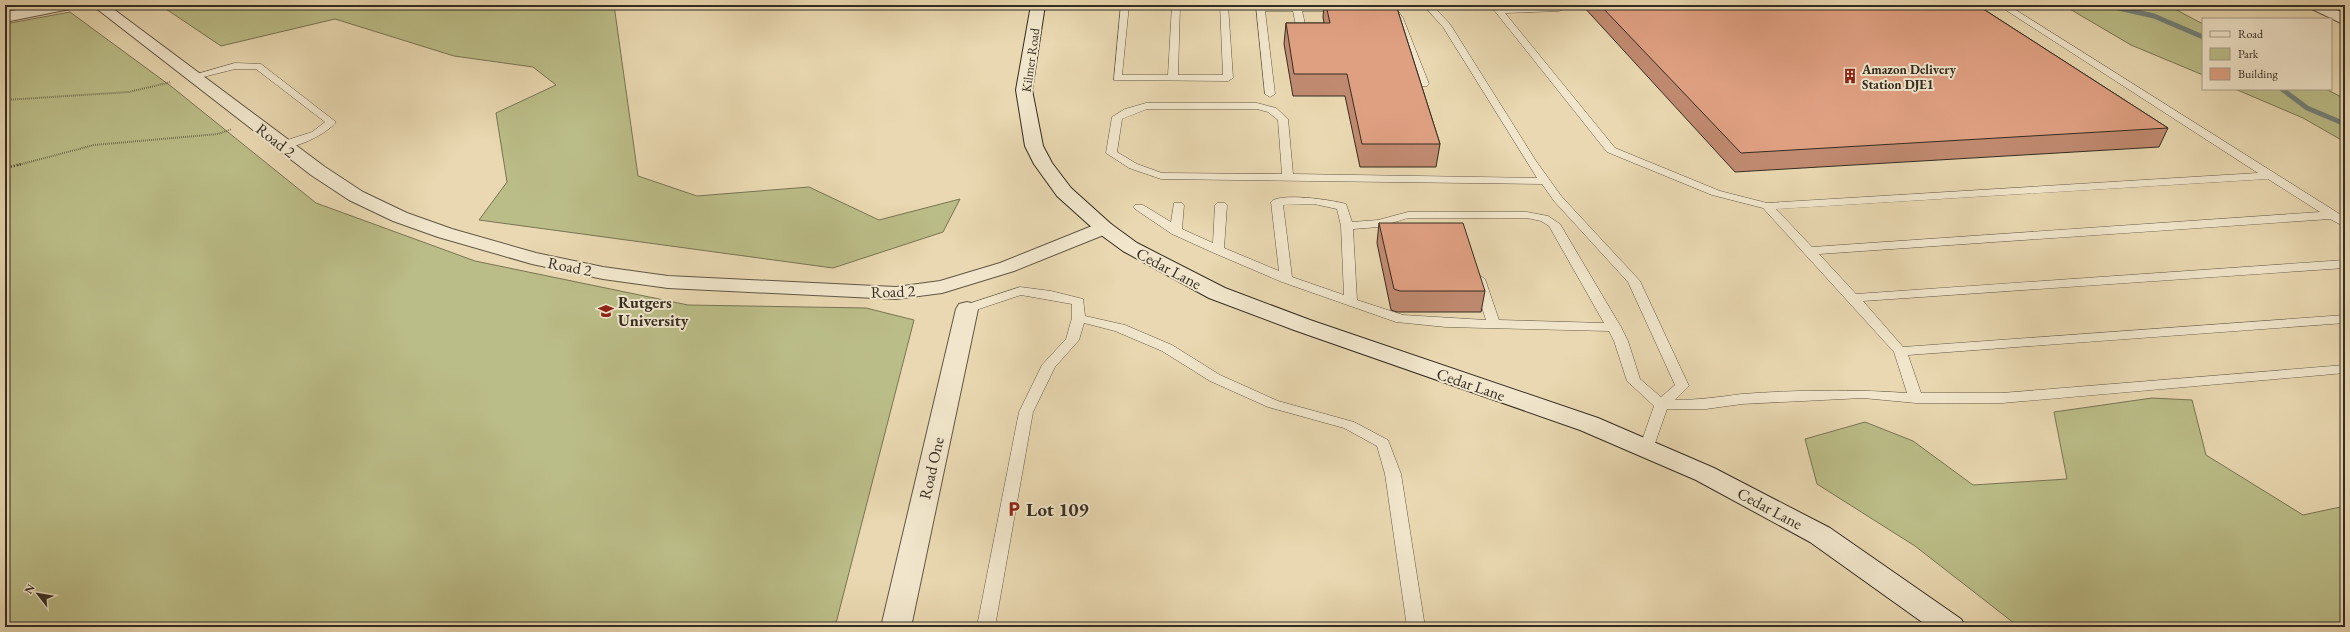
<svg xmlns="http://www.w3.org/2000/svg" width="2350" height="632" font-family="'EB Garamond',serif">
<rect width="100%" height="100%" fill="#e9d8b1"/>
<filter id="stains"><feTurbulence type="fractalNoise" baseFrequency=".005" numOctaves="4"/><feColorMatrix values="0 0 0 0 .2 0 0 0 0 .09 0 0 0 0 .02 0 0 0 .5 -.17"/></filter>
<radialGradient id="worn" r=".72"><stop offset=".6" stop-color="#630" stop-opacity="0"/><stop offset="1" stop-color="#630" stop-opacity=".3"/></radialGradient>
<!-- green -->
<path fill="#bbbd88" stroke="#787454" d="M160,5H614L638,176L697,196L809,187L879,220L960,199L943,232L833,268L479,220L507,182L496,113L556,85L533,67L454,56L335,19L221,46Z
M2063,5H2167L2203,24V75L2131,45Z
M70,12L172,87L316,203L475,261L688,305L866,308L914,320L835,627H5V24Z
M2235,89H2326L2345,99V142L2303,118Z
M2152,398L2192,400L2206,455L2303,515L2345,506V627H2019L1915,546L1817,484L1805,439L1865,422L1913,441L1973,485L2067,479L2054,412Z"/>
<g fill="none" stroke-linecap="round" stroke-linejoin="round">
<!-- stream -->
<path stroke="#71807a" stroke-width="5" d="M2105,5L2154,16L2203,37
M2282,89L2307,108L2345,124"/>
<defs>
<path id="lane" d="M1121,5H1129L1122,75H1168L1172,5H1180L1178,75H1223L1220,5H1228L1233,78L1228,81L1114,80Z
M1256,5H1341L1345,8L1341,11H1302L1309,41L1304,44L1299,41L1293,11H1265L1275,94L1270,97L1265,94Z
M1386,5H1394L1403,18L1429,84L1427,86H1421L1419,84L1395,18Z
M1423,5H1432L1450,24L1536,161L1562,197L1640,281L1689,386L1675,400C1698,400 1719,397 1742,394C1797,390 1853,389 1907,393L1894,352L1763,208L1712,195L1607,152L1490,5H1499L1501,8L1562,6V10L1559,11L1505,13L1615,148L1720,191L1767,203L2258,173L1998,5H2008L2338,213L2345,218V227L2330,219L1819,254L1856,294L2345,260V268L1863,301L1903,347L2345,315V323L1908,355L1921,393H2002L2345,365V373L2002,403H1916L1863,398L1742,404L1706,409H1667L1653,449L1651,453H1641L1639,449L1654,406L1627,381L1614,341L1609,331L1446,327L1396,322L1282,282L1214,253L1172,234L1135,209L1133,207L1135,205H1143L1171,222L1174,203H1182L1184,205L1182,229L1213,243L1215,205L1217,203H1225L1227,205L1224,248L1279,271L1271,202C1279,192 1333,200 1346,204L1352,222L1378,220L1408,212H1527L1548,216L1560,224L1621,327L1628,341L1640,379L1661,397L1675,385L1628,282L1554,201L1542,184L1161,179L1129,168L1106,153L1112,117L1125,109L1146,103H1257L1276,108L1288,119L1293,174L1537,178L1443,27ZM1147,109H1257L1268,112L1278,120L1282,174L1162,173L1137,164L1117,152L1122,119ZM2268,179L2320,212L1812,247L1776,209ZM1314,204L1337,209L1341,226L1344,295L1292,277L1283,205ZM1408,218H1527L1541,221L1549,226L1604,323L1499,320L1485,279L1479,275L1473,279L1486,320L1403,315L1357,300L1353,229L1379,227Z
M235,63L261,64L336,122C327,134 293,151 278,147V143L312,132L325,122L256,69H235L195,79L190,76Z
M1020,287L1051,291L1083,299L1085,316L1125,325L1172,345L1220,375L1278,401L1354,422L1388,440L1401,474L1425,627H1407L1385,474L1377,446L1344,428L1268,407L1210,381L1162,351L1115,331L1084,323L1079,340L1055,367L1033,412L996,621L997,627H979L978,621L1019,412L1042,365L1066,339L1072,318V304L1021,295L967,313L961,309L962,306Z"/>
<path id="street" d="M46,5H77L70,9L5,22V12Z
M92,5H108L325,167L363,192L407,213L452,229L536,253L603,267L668,276L896,287L940,281L1000,263L1097,224L1104,222L1111,224L1114,228L1111,232L1014,271L942,293L896,299L668,288L603,279L532,264L438,237L393,221L349,200L311,175Z
M2308,5H2327L2345,14V25L2310,8Z
M967,302L975,304L978,309L911,627H881L956,309L959,304Z"/>
<path id="secondary" d="M1031,5H1045L1032,90L1043,146L1052,163L1071,188L1111,224L1137,243L1225,288L1310,320L1598,418L1714,468L1830,528L1961,619L1966,627H1929L1810,542L1696,480L1580,430L1294,330L1209,298L1123,251L1097,232L1057,196L1034,164L1025,146L1016,90Z"/>
</defs>
<!-- lane casing -->
<use href="#lane" stroke="#615745" stroke-width="1"/>
<!-- street casing -->
<use href="#street" stroke="#615745" stroke-width="2"/>
<!-- secondary casing -->
<use href="#secondary" stroke="#342c21" stroke-width="2"/>
<!-- path-far1 -->
<path stroke="#342c21" stroke-width="2" stroke-dasharray="0.5 1.5" stroke-linecap="butt" d="M5,100L129,92L171,82
M18,165L94,145L218,134L232,129"/>
<!-- path -->
<path stroke="#342c21" stroke-width="2.5" stroke-dasharray="1 2" stroke-linecap="butt" d="M5,168L22,164"/>
<!-- lane -->
<use href="#lane" fill="#f1e6cc" fill-rule="evenodd"/>
<!-- street -->
<use href="#street" fill="#f1e6cc" fill-rule="evenodd"/>
<!-- secondary -->
<use href="#secondary" fill="#f1e6cc" fill-rule="evenodd"/>
</g>
<!-- wall -->
<path fill="#c08a70" stroke="#342c21" d="M1324,5H1396L1440,144L1436,167H1360L1345,96H1293L1284,44L1286,23H1324L1323,17Z
M1582,5H1977L2168,128L2159,147L1735,172Z
M1379,223L1485,291L1481,312H1397L1391,310L1377,243Z"/>
<!-- building -->
<path fill="#dfa082" stroke="#342c21" d="M1326,5H1396L1440,144H1362L1347,74H1294L1286,23H1330Z
M1600,5H1977L2168,128L1741,153Z
M1379,223H1463L1485,291H1400L1394,289Z"/>
<!-- icons -->
<defs>
<symbol id="building-bare" viewBox="-9 -9 18 18"><path d="M-4-6H4V6H1V3H-1V6H-4ZM-2.5-4.3h1.7v1.8h-1.7ZM.8-4.3h1.7v1.8H.8ZM-2.5-1h1.7V.8h-1.7ZM.8-1h1.7V.8H.8Z" fill="#8f2418" stroke="#f1e6cc" stroke-width="2.5" paint-order="stroke"/></symbol>
<symbol id="university-bare" viewBox="-9 -9 18 18"><path d="M0-5L7-2L0 1L-7-2ZM-4 1L0 2.5L4 1V4Q0 6-4 4Z" fill="#8f2418" stroke="#f1e6cc" stroke-width="2.5" paint-order="stroke"/></symbol>
<symbol id="parking-bare" viewBox="-9 -9 18 18"><path d="M-3.5-5.5H1a3.5 3.5 0 0 1 0 7H-1V5.5H-3.5ZM-1-3.4V-.6H.8a1.4 1.4 0 0 0 0-2.8Z" fill="#8f2418" stroke="#f1e6cc" stroke-width="2.5" paint-order="stroke"/></symbol>
</defs>
<g fill-rule="evenodd">
<use href="#building-bare" x="1839" y="65" width="22" height="22"/>
<use href="#university-bare" x="595" y="300" width="22" height="22"/>
<use href="#parking-bare" x="1003" y="498" width="22" height="22"/>
</g>
<g text-anchor="middle" stroke-width="4" stroke-linejoin="round" paint-order="stroke">
<!-- far-street labels -->
<g font-size="13" fill="#342c21" stroke="#f1e6cc">
<text transform="translate(1030 60) rotate(-82)" y="5">Kilmer Road</text>
</g>
<!-- far-poi labels -->
<g font-size="13" font-weight="bold" fill="#342c21" stroke="#f1e6cc" text-anchor="start">
<text x="1862" y="74">Amazon Delivery<tspan x="1862" dy="15">Station DJE1</tspan></text>
</g>
<!-- street labels -->
<g font-size="16" fill="#342c21" stroke="#f1e6cc">
<text transform="translate(276 140) rotate(38)" y="6">Road 2</text>
<text transform="translate(570 266) rotate(11)" y="6">Road 2</text>
<text transform="translate(1169 268) rotate(28)" y="6">Cedar Lane</text>
<text transform="translate(893 291) rotate(-2)" y="6">Road 2</text>
<text transform="translate(1471 384) rotate(19)" y="6">Cedar Lane</text>
<text transform="translate(931 468) rotate(-77)" y="6">Road One</text>
<text transform="translate(1770 508) rotate(28)" y="6">Cedar Lane</text>
</g>
<!-- poi labels -->
<g font-size="16" font-weight="bold" fill="#342c21" stroke="#f1e6cc" text-anchor="start">
<text x="618" y="308">Rutgers<tspan x="618" dy="18">University</tspan></text>
</g>
<!-- near-poi labels -->
<g font-size="19" font-weight="bold" fill="#342c21" stroke="#f1e6cc" text-anchor="start">
<text x="1026" y="516">Lot 109</text>
</g>
</g>
<!-- margin -->
<rect width="2350" height="632" fill="none" stroke="#e9d8b1" stroke-width="20"/>
<rect x="6" y="6" width="2338" height="620" fill="none" stroke="#342c21" stroke-width="2"/>
<rect x="10" y="10" width="2330" height="612" fill="none" stroke="#342c21"/>
<!-- legend -->
<rect x="2202" y="18" width="130" height="72" fill="#f1e6cc" stroke="#a59c88"/>
<rect x="2210" y="31" width="20" height="6" fill="#f1e6cc" stroke="#a59c88"/>
<text x="2238" y="38" font-size="12" fill="#342c21">Road</text>
<rect x="2210" y="48" width="20" height="12" fill="#bbbd88" stroke="#a59c88"/>
<text x="2238" y="58" font-size="12" fill="#342c21">Park</text>
<rect x="2210" y="68" width="20" height="12" fill="#dfa082" stroke="#a59c88"/>
<text x="2238" y="78" font-size="12" fill="#342c21">Building</text>
<!-- north arrow -->
<g transform="translate(38 594) rotate(301)" stroke="#f1e6cc" stroke-width="3" paint-order="stroke">
<path d="M0-3L7 15L0 10L-7 15Z" fill="#342c21"/>
<text y="-6" font-size="11" font-weight="bold" text-anchor="middle" fill="#342c21">N</text>
</g>
<rect width="100%" height="100%" filter="url(#stains)"/>
<rect width="100%" height="100%" fill="url(#worn)"/>
</svg>
